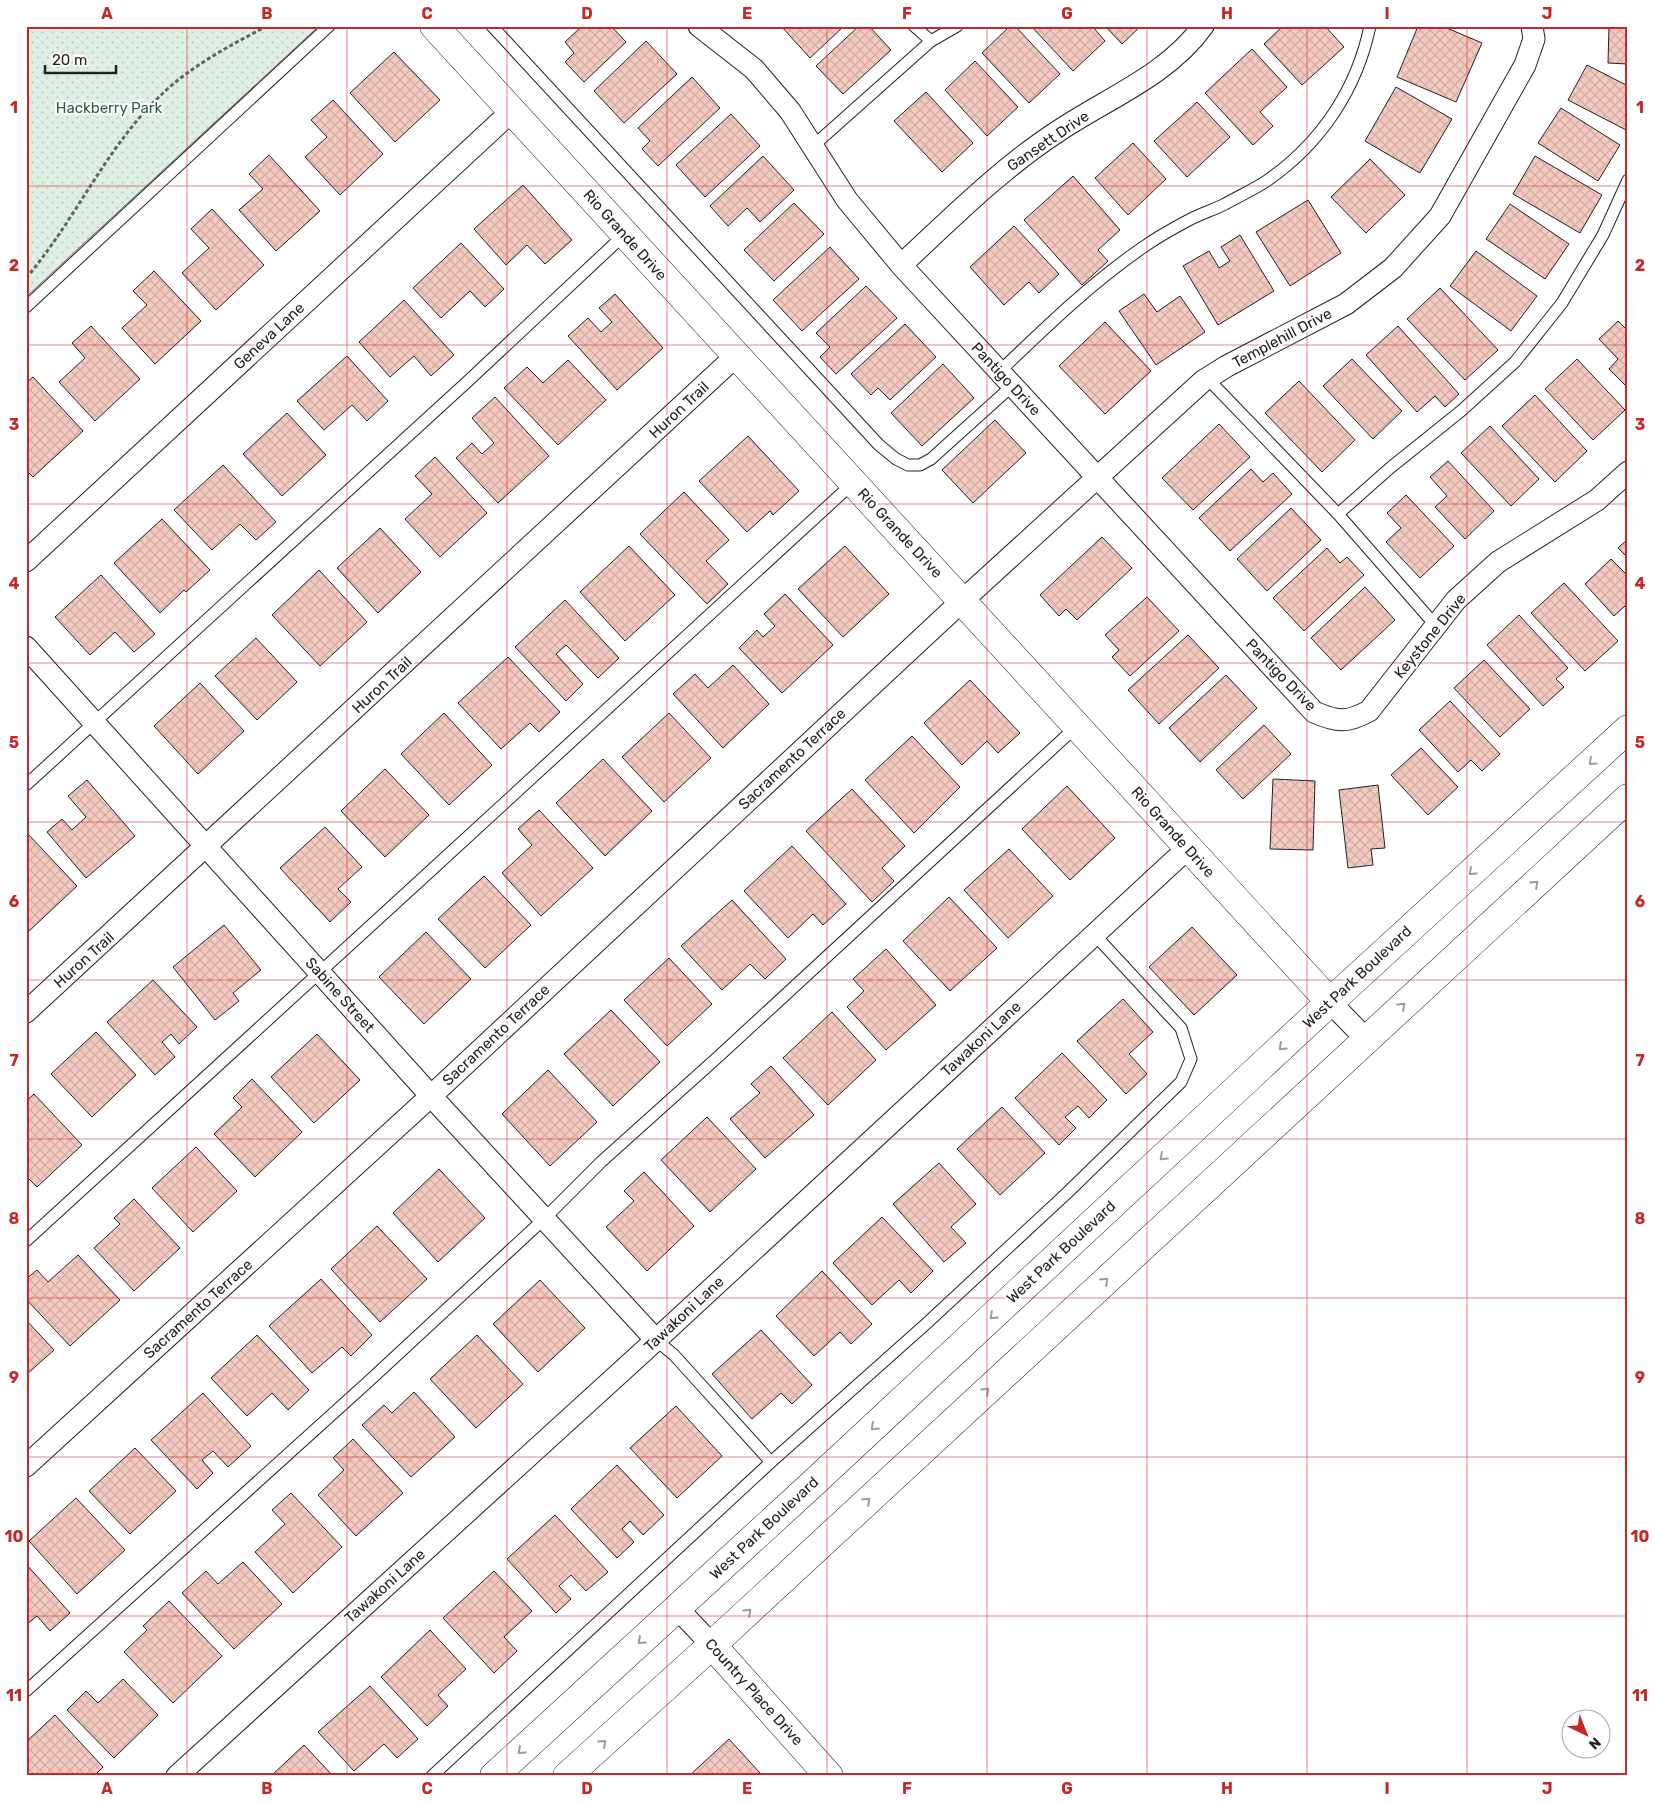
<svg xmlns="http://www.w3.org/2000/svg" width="1654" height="1802" font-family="Rubik,sans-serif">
<defs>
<pattern id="park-dots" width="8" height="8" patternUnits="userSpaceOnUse" patternTransform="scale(1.25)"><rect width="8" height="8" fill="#e0efe3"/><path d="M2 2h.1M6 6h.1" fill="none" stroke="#c0cdc2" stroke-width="1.8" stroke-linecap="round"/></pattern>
<pattern id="building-cross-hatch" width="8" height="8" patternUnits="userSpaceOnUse" patternTransform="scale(1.25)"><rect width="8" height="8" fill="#f3c9c0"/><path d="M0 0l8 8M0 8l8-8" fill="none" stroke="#d0aca5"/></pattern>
</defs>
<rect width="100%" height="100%" fill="#fff"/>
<!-- park -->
<path fill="url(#park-dots)" stroke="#6f6f6f" d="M26,26H319L26,297Z"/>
<!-- building -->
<path fill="url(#building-cross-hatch)" stroke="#222" d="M582,26H611L626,42L584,82L565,62L574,53L565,42Z
M781,26H844L810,58Z
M859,26H869L891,50L843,94L816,66Z
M1010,26H1015L1060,74L1029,103L982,53Z
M1031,26H1092L1105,41L1073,71Z
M1105,26H1141L1122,44Z
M1283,26H1325L1344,47L1302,85L1264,44Z
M1418,26H1442L1482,43L1456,102L1397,77Z
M1609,26H1628V64L1608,63Z
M646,41L677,74L624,123L594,91Z
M1252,49L1287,87L1260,112L1273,126L1253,145L1205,93Z
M394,52L440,100L395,142L350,93Z
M975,61L1018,107L987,136L945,90Z
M1587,65L1628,86V131L1568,100Z
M692,77L720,108L658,166L642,149L650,141L638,128Z
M1396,87L1452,119L1420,173L1365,141Z
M926,92L973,143L942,172L894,121Z
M333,100L383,154L340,195L305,157L327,137L311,120Z
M1197,102L1230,137L1187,177L1154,141Z
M1561,108L1620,145L1598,181L1538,143Z
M731,114L760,146L705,197L676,165Z
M1133,143L1166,179L1128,215L1095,178Z
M269,155L320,211L276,251L239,210L263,189L249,174Z
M763,156L794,190L760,222L747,208L728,226L710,206Z
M1535,156L1602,195L1580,233L1513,194Z
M1370,159L1405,195L1366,233L1331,197Z
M1073,176L1120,230L1098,250L1108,261L1082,285L1024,220Z
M523,185L572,240L545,264L527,245L506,265L474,229Z
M1308,200L1341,253L1290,286L1256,232Z
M794,203L824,234L774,281L744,250Z
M1510,204L1569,244L1545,279L1486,239Z
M212,209L264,265L216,310L182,273L209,248L191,229Z
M1014,226L1059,274L1039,293L1029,282L1004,305L970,267Z
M1240,235L1274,291L1218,325L1183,266L1209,251L1219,268L1230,261L1221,247Z
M461,243L504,289L485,307L470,291L441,318L413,288Z
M830,247L859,279L802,331L773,300Z
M1476,251L1537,296L1511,331L1450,286Z
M154,271L201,321L155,364L122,328L147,305L133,291Z
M866,286L897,318L836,374L820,357L830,347L816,333Z
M1440,288L1498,350L1465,380L1407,319Z
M615,294L663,348L617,390L568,336L588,318L601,332L612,322L599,308Z
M1144,294L1157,312L1180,296L1205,332L1156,365L1119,311Z
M404,300L454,355L431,376L414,356L390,377L359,342Z
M1618,321L1628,331V388L1609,369L1618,359L1599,339Z
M1105,322L1151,371L1105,414L1059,366Z
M905,324L936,357L890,400L878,388L871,395L851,374Z
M91,326L140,379L95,421L59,382L85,358L72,343Z
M1398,326L1459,394L1445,407L1435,396L1417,412L1366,355Z
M347,356L388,401L367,421L352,405L324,430L297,401Z
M1352,359L1402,411L1373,439L1323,386Z
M1577,359L1625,410L1593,440L1545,389Z
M568,360L606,400L558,445L504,388L527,367L543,383Z
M943,364L974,398L922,446L891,413Z
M33,377L83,431L33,477L26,470V383Z
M1299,381L1355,440L1322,472L1265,413Z
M1535,395L1587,451L1555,482L1502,426Z
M495,397L549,456L498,503L456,458L472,443L482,454L494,443L472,418Z
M287,413L326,455L282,496L243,454Z
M995,420L1026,453L973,503L942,470Z
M1219,424L1250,457L1193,510L1162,478Z
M1490,426L1539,479L1511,506L1461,453Z
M748,436L799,491L773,515L770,511L747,532L699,481Z
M435,457L487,513L440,557L405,519L432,494L415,476Z
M1448,461L1494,511L1465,539L1435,507L1447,496L1430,477Z
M223,465L276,522L256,540L240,524L212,550L174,510Z
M1251,469L1263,482L1273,473L1292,494L1230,551L1199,518Z
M684,492L729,540L706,561L728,584L707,604L640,534Z
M1406,495L1454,546L1420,578L1386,542L1401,528L1387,513Z
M1291,508L1321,540L1267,591L1237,559Z
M162,519L210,570L186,592L184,590L160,613L114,563Z
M380,528L421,572L378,613L337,568Z
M1102,537L1132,568L1077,620L1066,609L1059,616L1040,595Z
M1628,539V558L1618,548Z
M629,546L675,595L625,641L580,592Z
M845,546L889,594L843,637L798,589Z
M1327,548L1340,563L1347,557L1364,575L1304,631L1273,598Z
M1611,559L1628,576V608L1625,606L1614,616L1585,584Z
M319,570L367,622L320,666L272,615Z
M101,575L155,634L134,652L115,632L90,655L55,617Z
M1564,583L1618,641L1585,671L1531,613Z
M1365,587L1395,620L1341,670L1311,638Z
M785,594L833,645L782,693L739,648L757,630L763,637L775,626L764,614Z
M1147,597L1179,631L1130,676L1112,657L1119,650L1105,635Z
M565,600L619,658L598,678L566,645L556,654L583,684L566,701L515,647Z
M1519,615L1568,668L1556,679L1564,687L1543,706L1487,645Z
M1188,635L1219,668L1159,724L1128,690Z
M256,638L297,682L257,720L215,676Z
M508,657L560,712L539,732L530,723L501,749L458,703Z
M1484,660L1530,709L1500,737L1454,688Z
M733,665L769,704L723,748L673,694L695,674L708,688Z
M1226,675L1257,708L1200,762L1169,728Z
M970,680L1020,733L998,753L987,741L962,765L924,723Z
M200,683L244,731L198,774L154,726Z
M1450,701L1500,754L1482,771L1471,760L1458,772L1419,730Z
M444,713L492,765L449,805L401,754Z
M669,713L711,758L664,802L622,757Z
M1264,725L1291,754L1243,799L1216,770Z
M912,736L960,787L914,833L865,780Z
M1421,748L1458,787L1428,815L1391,775Z
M603,759L652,811L605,856L556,803Z
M385,769L429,815L385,857L341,811Z
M1273,779L1315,781L1313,850L1270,849Z
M87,780L135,836L86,878L47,832L62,819L72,830L86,817L68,796Z
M1378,785L1385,848L1371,849L1373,865L1348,868L1339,790Z
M1067,786L1115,838L1070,880L1022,829Z
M852,789L905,846L882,868L894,881L872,902L806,831Z
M539,810L593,868L541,916L502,873L532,845L518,829Z
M325,827L362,867L338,889L351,902L330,922L280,868Z
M27,833L77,886L27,933L26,932Z
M792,846L846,904L823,925L813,914L788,938L744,891Z
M1009,849L1053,896L1008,938L964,890Z
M484,876L531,925L485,968L438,919Z
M949,897L997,948L950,991L903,941Z
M732,900L786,959L765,979L750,964L722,990L681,946Z
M224,925L261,970L233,993L239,1001L215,1020L173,967Z
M1192,927L1237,975L1194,1015L1149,967Z
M426,932L471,979L424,1024L379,977Z
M886,949L936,1005L886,1050L847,1007L864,991L853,979Z
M669,958L712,1004L667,1046L624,1000Z
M153,980L197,1027L179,1044L171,1034L162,1042L175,1057L155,1075L107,1022Z
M1123,999L1153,1032L1129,1054L1147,1074L1126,1094L1077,1041Z
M611,1010L660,1062L613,1106L564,1054Z
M832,1012L876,1060L828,1105L783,1058Z
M96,1032L136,1075L92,1117L51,1074Z
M317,1034L360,1080L314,1123L271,1077Z
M1062,1053L1107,1100L1089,1118L1078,1106L1065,1117L1076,1128L1059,1145L1015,1098Z
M771,1066L814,1115L765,1158L730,1119L760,1093L751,1084Z
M548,1070L597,1122L550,1166L502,1114Z
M252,1079L302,1132L255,1177L214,1134L242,1107L233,1098Z
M34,1094L82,1145L37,1187L26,1176V1101Z
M1002,1107L1045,1153L1000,1195L957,1149Z
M707,1117L756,1169L710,1212L661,1160Z
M196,1147L237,1191L193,1232L152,1188Z
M939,1163L976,1204L951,1227L966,1243L944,1262L893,1204Z
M439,1169L485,1218L438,1262L393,1213Z
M644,1172L694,1226L647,1271L606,1227L634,1201L624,1191Z
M134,1199L180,1248L134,1291L94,1248L120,1224L114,1218Z
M882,1217L933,1271L911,1293L899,1280L872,1305L833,1263Z
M377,1226L427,1279L380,1322L331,1269Z
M78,1255L120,1300L70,1346L26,1299V1279L37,1270L48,1282Z
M822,1271L872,1324L851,1344L840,1332L814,1356L776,1316Z
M321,1279L372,1335L351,1356L342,1347L312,1373L269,1326Z
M540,1280L585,1328L538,1372L493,1324Z
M26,1320L54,1350L26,1375Z
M761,1330L812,1385L792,1404L781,1393L752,1419L712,1374Z
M257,1335L309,1390L288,1410L272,1393L247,1416L211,1378Z
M477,1335L523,1384L476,1428L430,1379Z
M414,1392L455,1437L411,1477L362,1425L384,1405L392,1413Z
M203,1393L251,1446L228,1467L213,1451L202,1460L213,1473L197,1489L151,1440Z
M676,1406L722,1456L677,1498L630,1448Z
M353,1439L403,1493L356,1536L318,1495L344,1470L333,1458Z
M135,1448L176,1491L130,1534L89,1491Z
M617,1465L664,1515L643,1535L630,1521L622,1529L634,1542L617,1558L571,1509Z
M291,1493L342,1547L293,1593L255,1552L285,1524L272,1510Z
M76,1498L125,1550L77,1594L29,1541Z
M555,1515L608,1572L586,1591L571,1575L559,1586L571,1599L556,1613L507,1559Z
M243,1562L282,1604L234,1649L182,1593L206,1571L218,1584Z
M26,1564L70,1613L50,1631L37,1616L26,1625Z
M494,1571L532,1611L504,1637L517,1651L494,1673L443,1618Z
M169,1601L222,1656L173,1703L124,1652L147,1630L143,1626Z
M430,1630L466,1669L438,1695L448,1706L427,1726L381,1677Z
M123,1679L158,1715L114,1758L67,1710L86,1691L98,1703Z
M370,1686L418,1739L397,1758L384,1744L354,1771L318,1732Z
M55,1715L103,1767L94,1776H26V1742Z
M729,1739L760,1773L757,1776H689Z
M304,1745L333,1776H271Z"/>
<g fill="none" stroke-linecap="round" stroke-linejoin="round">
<defs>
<path id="lane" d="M492,26L879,445L896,459L908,465H920L931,459L1012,386
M914,26L931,41L957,26
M813,146L931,41
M26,307L329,26
M999,372C1045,328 1090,284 1142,248C1156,238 1172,229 1187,221C1200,214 1213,210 1225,204C1239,196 1255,189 1268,180C1321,143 1357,89 1370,26
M1207,378L1338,514
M1436,626L1338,514L1390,468L1461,411L1515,362L1562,303L1603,235L1628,180
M26,785L467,382L625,234
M26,1241C302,989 578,736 853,483
M656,1340L674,1355L771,1462
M26,1691L369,1381L544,1219L601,1162L719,1056L1077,726
M432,1776L771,1462L927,1323L1067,1193L1181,1082L1191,1059L1181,1028L1094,934"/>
<path id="street" d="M699,26L754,69L790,111L847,200L901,265L1314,712C1337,722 1347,723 1369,711L1456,600L1498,562L1597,500L1628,472
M901,265C952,218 1001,168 1060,130C1108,98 1168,75 1203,26
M26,561L512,111
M26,647L431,1096L656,1340
M1330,1002L1366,1039
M26,1012L736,356
M26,1466L431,1096L962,601L1203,381L1227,366L1346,304L1393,268L1440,216L1525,65L1534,39L1532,26
M677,1608L712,1645
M177,1776L656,1340L1188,848"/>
<path id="secondary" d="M434,26L1330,1002
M712,1645L829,1776
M494,1776L808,1488L1330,1002L1628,729
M567,1776L712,1645L1628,798"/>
</defs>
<!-- lane casing -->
<use href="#lane" stroke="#222" stroke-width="13"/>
<!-- street casing -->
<use href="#street" stroke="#222" stroke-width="23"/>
<!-- secondary casing -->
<use href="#secondary" stroke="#222" stroke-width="29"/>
<!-- path -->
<path stroke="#646464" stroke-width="3" stroke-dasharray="4 2.5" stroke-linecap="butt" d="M26,278C75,221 105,149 159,97C189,67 229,46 267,26"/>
<!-- lane -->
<use href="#lane" stroke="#fff" stroke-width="11"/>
<!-- street -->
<use href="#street" stroke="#fff" stroke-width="21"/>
<!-- secondary -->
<use href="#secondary" stroke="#fff" stroke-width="28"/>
</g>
<!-- one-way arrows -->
<defs><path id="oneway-chevron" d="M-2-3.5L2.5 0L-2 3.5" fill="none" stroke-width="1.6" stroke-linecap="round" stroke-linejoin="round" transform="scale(1.25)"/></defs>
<g stroke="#9c9c9c">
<use href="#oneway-chevron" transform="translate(1592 762) rotate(138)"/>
<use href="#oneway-chevron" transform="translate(1472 872) rotate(138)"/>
<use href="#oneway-chevron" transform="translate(1535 884) rotate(-43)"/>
<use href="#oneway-chevron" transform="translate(1402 1006) rotate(-43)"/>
<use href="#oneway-chevron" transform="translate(1282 1047) rotate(137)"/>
<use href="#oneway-chevron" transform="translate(1163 1157) rotate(137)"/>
<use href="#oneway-chevron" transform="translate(1105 1281) rotate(-43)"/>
<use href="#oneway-chevron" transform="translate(993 1316) rotate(137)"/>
<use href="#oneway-chevron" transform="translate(986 1391) rotate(-43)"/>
<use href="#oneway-chevron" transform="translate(874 1427) rotate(137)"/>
<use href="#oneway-chevron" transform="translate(867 1501) rotate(-43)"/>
<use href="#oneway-chevron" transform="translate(748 1612) rotate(-43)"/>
<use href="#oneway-chevron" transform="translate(641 1641) rotate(138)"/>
<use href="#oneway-chevron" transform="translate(603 1743) rotate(-42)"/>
<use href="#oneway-chevron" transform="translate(521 1751) rotate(138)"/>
</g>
<!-- grid -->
<path fill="none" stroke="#c62828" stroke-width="1" stroke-opacity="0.55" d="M187,26V1776M347,26V1776M507,26V1776M667,26V1776M827,26V1776M987,26V1776M1147,26V1776M1307,26V1776M1467,26V1776M26,186H1628M26,345H1628M26,504H1628M26,663H1628M26,822H1628M26,980H1628M26,1139H1628M26,1298H1628M26,1457H1628M26,1616H1628"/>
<g text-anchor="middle" stroke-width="4" stroke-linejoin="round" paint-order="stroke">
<!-- park labels -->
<g font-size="15" fill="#2f5e38" stroke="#fff">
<text x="109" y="113">Hackberry Park</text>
</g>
<!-- street labels -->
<g font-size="15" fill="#222" stroke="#fff">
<text transform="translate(1048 141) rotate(-34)" y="5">Gansett Drive</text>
<text transform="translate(625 235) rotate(48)" y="5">Rio Grande Drive</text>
<text transform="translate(269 336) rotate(-43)" y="5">Geneva Lane</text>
<text transform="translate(1282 338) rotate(-28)" y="5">Templehill Drive</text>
<text transform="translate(1006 379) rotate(47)" y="5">Pantigo Drive</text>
<text transform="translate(679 410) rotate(-43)" y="5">Huron Trail</text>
<text transform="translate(900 533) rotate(47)" y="5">Rio Grande Drive</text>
<text transform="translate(1430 636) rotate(-51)" y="5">Keystone Drive</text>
<text transform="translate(1281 675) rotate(46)" y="5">Pantigo Drive</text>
<text transform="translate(382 685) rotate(-43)" y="5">Huron Trail</text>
<text transform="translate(792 759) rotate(-43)" y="5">Sacramento Terrace</text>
<text transform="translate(1173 832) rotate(48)" y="5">Rio Grande Drive</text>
<text transform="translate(84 960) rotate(-42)" y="5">Huron Trail</text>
<text transform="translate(1357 977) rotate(-43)" y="5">West Park Boulevard</text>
<text transform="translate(340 995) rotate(48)" y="5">Sabine Street</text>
<text transform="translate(496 1035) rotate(-43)" y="5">Sacramento Terrace</text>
<text transform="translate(981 1039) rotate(-43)" y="5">Tawakoni Lane</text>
<text transform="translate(1061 1252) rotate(-43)" y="5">West Park Boulevard</text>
<text transform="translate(198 1309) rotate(-42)" y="5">Sacramento Terrace</text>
<text transform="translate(684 1314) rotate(-43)" y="5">Tawakoni Lane</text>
<text transform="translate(764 1528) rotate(-43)" y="5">West Park Boulevard</text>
<text transform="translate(385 1586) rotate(-42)" y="5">Tawakoni Lane</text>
<text transform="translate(754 1692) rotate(48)" y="5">Country Place Drive</text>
</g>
</g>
<!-- border -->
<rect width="1654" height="1802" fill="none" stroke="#ffffff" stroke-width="55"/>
<!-- north arrow -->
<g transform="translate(1586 1734) rotate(137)"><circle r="24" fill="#ffffff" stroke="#a7a7a7"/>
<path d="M0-4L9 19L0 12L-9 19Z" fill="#c62828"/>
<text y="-8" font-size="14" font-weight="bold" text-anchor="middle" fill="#222222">N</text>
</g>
<!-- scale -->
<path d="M45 65v8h71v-8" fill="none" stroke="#222222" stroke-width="2.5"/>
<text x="52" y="65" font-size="15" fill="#222222" stroke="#ffffff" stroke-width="4" paint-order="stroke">20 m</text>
<rect x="28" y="28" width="1598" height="1746" fill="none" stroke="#c62828" stroke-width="2"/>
<g font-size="16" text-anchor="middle" font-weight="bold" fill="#c62828">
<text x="107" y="19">A</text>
<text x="267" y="19">B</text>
<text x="427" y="19">C</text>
<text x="587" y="19">D</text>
<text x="747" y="19">E</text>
<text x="907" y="19">F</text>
<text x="1067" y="19">G</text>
<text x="1227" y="19">H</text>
<text x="1387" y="19">I</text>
<text x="1547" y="19">J</text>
<text x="14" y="113">1</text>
<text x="1640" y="113">1</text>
<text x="14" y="271">2</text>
<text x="1640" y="271">2</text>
<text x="14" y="430">3</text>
<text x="1640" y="430">3</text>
<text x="14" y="589">4</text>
<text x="1640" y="589">4</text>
<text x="14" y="748">5</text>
<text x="1640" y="748">5</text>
<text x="14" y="907">6</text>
<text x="1640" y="907">6</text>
<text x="14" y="1066">7</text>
<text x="1640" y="1066">7</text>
<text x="14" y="1224">8</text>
<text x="1640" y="1224">8</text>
<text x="14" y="1383">9</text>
<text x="1640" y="1383">9</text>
<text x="14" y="1542">10</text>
<text x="1640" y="1542">10</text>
<text x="14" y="1701">11</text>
<text x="1640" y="1701">11</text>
<text x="107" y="1794">A</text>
<text x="267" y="1794">B</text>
<text x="427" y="1794">C</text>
<text x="587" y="1794">D</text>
<text x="747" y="1794">E</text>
<text x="907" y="1794">F</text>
<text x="1067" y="1794">G</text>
<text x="1227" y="1794">H</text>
<text x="1387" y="1794">I</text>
<text x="1547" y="1794">J</text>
</g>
</svg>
